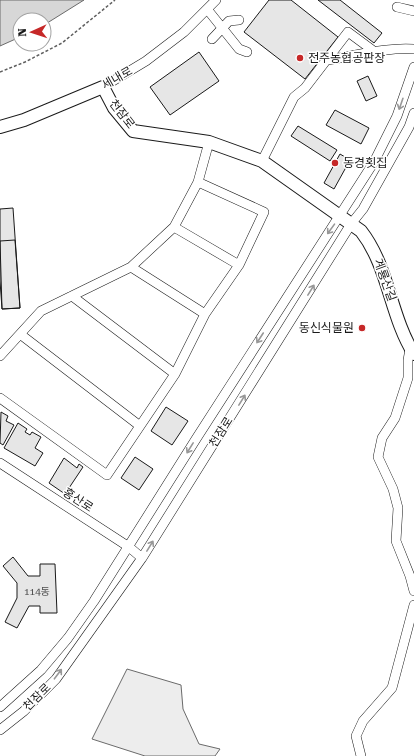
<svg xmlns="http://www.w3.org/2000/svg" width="414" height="756" font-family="'Roboto Serif','Noto Sans KR',serif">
<rect width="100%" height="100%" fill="#fff"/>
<!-- green -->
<path fill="#ededed" stroke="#6a6a6a" d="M127,669L181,685L183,709L199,744L220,749L215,756H145L92,739Z"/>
<!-- water -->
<path fill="#d7d7d7" stroke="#6a6a6a" d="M0,0H84L44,25V20H20V37L0,46Z"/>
<!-- building -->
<path fill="#e6e6e6" stroke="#1a1a1a" d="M269,0H291L338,37L305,79L244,32Z
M318,0H340L382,33L374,43Z
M199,52L219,81L170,115L150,87Z
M368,76L377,96L366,101L357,81Z
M335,110L369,128L361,144L326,125Z
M298,126L337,150L330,161L291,136Z
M340,154L350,160L334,189L324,183Z
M13,208L20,308L2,309L0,281V209Z
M15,240L20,308L2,309L0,241Z
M166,407L188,421L172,445L151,431Z
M1,412L8,416L6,421L14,425L3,445L0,443Z
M18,423L27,429L25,432L30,435L32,432L41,437L35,448L43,453L35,466L4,448Z
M135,457L153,469L139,490L121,478Z
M64,458L77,468L79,464L83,467L65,494L49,483Z
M13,557L28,576H40V564H55L57,613H40V606H29L17,628L5,622L17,598V583L3,566Z"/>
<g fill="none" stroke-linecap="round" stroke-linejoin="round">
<defs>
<path id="minor" d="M397,7L414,11
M207,9L239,49L247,52
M212,39L229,21L239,20
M327,60C356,56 385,47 414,49
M103,87L146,61L184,32L216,0
M262,161L294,97L305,88L348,32L375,52
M174,227L239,265
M131,267L205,314
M72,296L175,374
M20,334L140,426
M410,349L408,360V378L395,418L382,438L378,457L393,489L398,508L396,541L410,576L414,591
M0,356L41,311L131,267L174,227L198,182L209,142
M0,398L107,475L175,374L205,314L239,265L264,212L198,182
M0,463L129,547L142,558
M0,707L41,670L68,638L94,601L196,439L374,162L397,116L414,67
M0,730L24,711L56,679L142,558L351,224L363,209L409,127L414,113
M361,756L356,736L363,721L392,688L414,605"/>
<path id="major" d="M0,127L24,120L103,87L114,108L133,131L209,142L262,161L361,231C389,267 390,316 414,354"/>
</defs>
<!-- minor casing -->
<use href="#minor" stroke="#1a1a1a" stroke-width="10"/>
<!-- major casing -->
<use href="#major" stroke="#1a1a1a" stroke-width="14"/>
<!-- path -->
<path stroke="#5f5f5f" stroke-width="1.5" stroke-dasharray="3 2" stroke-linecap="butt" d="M0,72L25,62L62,43L115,0"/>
<!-- minor -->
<use href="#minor" stroke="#fff" stroke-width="9"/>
<!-- major -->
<use href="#major" stroke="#fff" stroke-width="12"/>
</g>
<!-- one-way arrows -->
<defs><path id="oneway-shaft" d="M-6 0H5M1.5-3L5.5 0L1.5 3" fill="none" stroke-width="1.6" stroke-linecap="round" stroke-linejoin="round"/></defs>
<g stroke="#989898">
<use href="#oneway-shaft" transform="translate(401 104) rotate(109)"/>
<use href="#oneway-shaft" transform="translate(331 229) rotate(126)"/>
<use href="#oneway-shaft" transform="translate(311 290) rotate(-58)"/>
<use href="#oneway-shaft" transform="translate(260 338) rotate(123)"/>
<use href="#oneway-shaft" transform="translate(242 400) rotate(-58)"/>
<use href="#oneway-shaft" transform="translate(190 448) rotate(122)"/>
<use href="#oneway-shaft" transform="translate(150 546) rotate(-58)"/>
<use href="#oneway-shaft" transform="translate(58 674) rotate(-53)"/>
</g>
<!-- markers -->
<g fill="#c62828" stroke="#fff" stroke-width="1.5">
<circle cx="300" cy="58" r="4"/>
<circle cx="335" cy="163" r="4"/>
<circle cx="362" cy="328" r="4"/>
</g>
<g text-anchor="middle" stroke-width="3" stroke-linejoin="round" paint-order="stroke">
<!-- number labels -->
<g font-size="10" fill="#4d4d4d">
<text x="37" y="595">114동</text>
</g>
<!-- poi labels -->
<g font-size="12" fill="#1a1a1a" stroke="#fff" text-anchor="start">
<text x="308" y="62">전주농협공판장</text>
<text x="343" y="167">동경횟집</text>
<text x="354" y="332" text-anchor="end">동신식물원</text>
</g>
<!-- street labels -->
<g font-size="12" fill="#1a1a1a" stroke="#fff">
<text transform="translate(117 78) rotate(-30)" y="4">세내로</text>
<text transform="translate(122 114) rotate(52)" y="4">천잠로</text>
<text transform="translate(385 280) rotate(70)" y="4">계룡산길</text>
<text transform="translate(221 432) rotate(-58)" y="4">천잠로</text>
<text transform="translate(78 500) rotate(33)" y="4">홍산로</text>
<text transform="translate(37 697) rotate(-45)" y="4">천잠로</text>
</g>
</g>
<!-- north arrow -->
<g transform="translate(32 32) rotate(267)"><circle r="19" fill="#ffffff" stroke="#a3a3a3"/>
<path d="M0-3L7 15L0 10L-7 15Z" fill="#c62828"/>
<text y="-6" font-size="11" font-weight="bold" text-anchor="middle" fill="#1a1a1a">N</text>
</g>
</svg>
